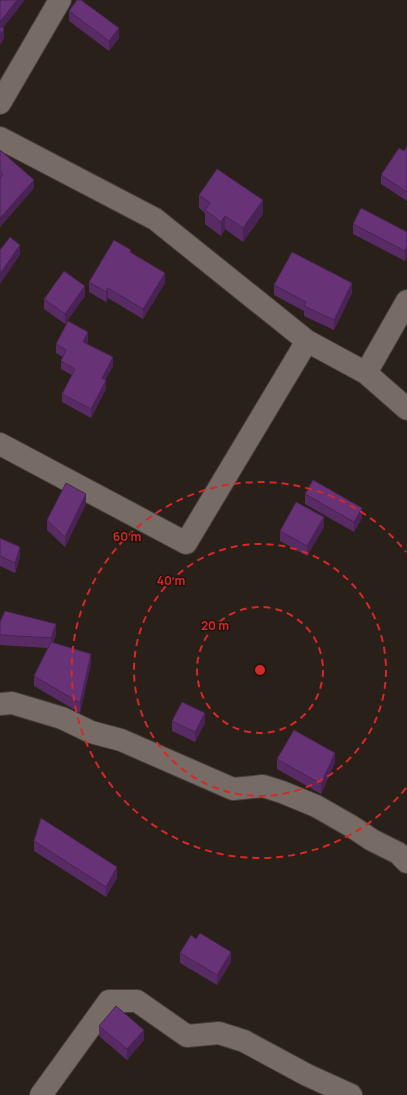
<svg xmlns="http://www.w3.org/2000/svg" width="407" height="1095" font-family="Manrope,sans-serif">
<rect width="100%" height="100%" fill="#29201a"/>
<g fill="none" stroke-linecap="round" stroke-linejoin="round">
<defs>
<path id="street" d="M0,103L60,0
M0,138L155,219L307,341L366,373L407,409
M366,373L407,301
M0,444L186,543L307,341
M0,704L12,703L62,718L91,732L121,740L233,789L263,786L282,792L316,806L351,826L372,840L398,853L407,862
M41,1095L109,1001H137L187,1036L219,1033L244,1041L307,1075L351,1095"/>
</defs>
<!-- street casing -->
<use href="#street" stroke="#453e3a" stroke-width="24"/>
<!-- street -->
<use href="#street" stroke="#766b65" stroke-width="22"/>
</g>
<!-- wall -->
<path fill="#592b65" d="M69,11L119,38L109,51L69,21Z
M407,146V201L381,184V175L404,151Z
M0,150L34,188L0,227Z
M199,195L263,214L243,242L225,229L221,236L205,224V213L199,208Z
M353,224L407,232V256L405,261L353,234Z
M131,252L165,283L143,319L108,298L106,302L89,292V282Z
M274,285L352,293L334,330L304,316V311L274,295Z
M85,296L65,324L44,309V299Z
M88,341L87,344L113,366L105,380L106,389L91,418L62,402V394L72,375L61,369V361L63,357L56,353V344Z
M305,494L362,518L354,532L305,504Z
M86,504L65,547L47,530V520Z
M324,527L307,556L280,541V531Z
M0,538L20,557L15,573L0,566Z
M0,622L56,634L53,643L91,664L80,713L34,686V676L48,648L0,645Z
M172,721L205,723L195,742L172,731Z
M277,759L335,763L321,794L277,769Z
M34,841L117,878L106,897L34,851Z
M180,953L231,962L217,985L180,963Z
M99,1026L144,1040L127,1060L99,1036Z"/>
<!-- shaded-wall -->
<path fill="#482353" d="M17,0H25L0,32V22Z
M119,28V38L109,51V41Z
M4,29V39L0,45V35Z
M34,180V188L0,227V218Z
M263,200V214L243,242V228Z
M225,216V229L221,236V222Z
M20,245V255L0,284V274Z
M407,246V256L405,261V251Z
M165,273V283L143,319V309Z
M352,283V293L334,330V320Z
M85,286V296L65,324V314Z
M108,288V298L106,302V292Z
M88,332V341L83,351V342Z
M113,357V366L102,387V378Z
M106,380V389L91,418V409Z
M86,494V504L65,547V537Z
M362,508V518L354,532V522Z
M324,517V527L307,556V546Z
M20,547V557L15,573V563Z
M56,624V634L51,648V638Z
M91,654V664L80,713V703Z
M205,713V723L195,742V732Z
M335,753V763L321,794V784Z
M117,867V878L106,897V887Z
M231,952V962L217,985V975Z
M144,1030V1040L127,1060V1049Z"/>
<!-- building -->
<path fill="#673276" stroke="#482353" d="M0,0H17L0,22Z
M77,0H81L119,28L109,41L69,11Z
M0,26L4,29L0,35Z
M407,146V192L381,175L399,148L404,151Z
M0,150L34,180L0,218V179L3,174L0,171Z
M217,169L263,200L243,228L225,216L221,222L205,210L210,203L199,195Z
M361,208L407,232V246L405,251L353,224Z
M10,237L20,245L0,274V250Z
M114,240L131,250L130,252L165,273L143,309L108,288L106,292L89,282Z
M292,252L352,283L334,320L304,306L306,302L274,285Z
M64,271L85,286L65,314L44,299Z
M68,321L88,332L83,342L113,357L102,378L106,380L91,409L62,394L75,369L61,361L66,350L56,344Z
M313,480L362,508L354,522L305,494Z
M66,483L86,494L65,537L47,520Z
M296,502L324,517L307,546L280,531Z
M0,538L20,547L15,563L0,556Z
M5,611L56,624L51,638L0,635V622Z
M51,642L91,654L80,703L34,676Z
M182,702L205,713L195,732L172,721Z
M294,730L335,753L321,784L277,759Z
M41,818L117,867L106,887L34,841Z
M200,933L231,952L217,975L180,953L191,935L196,939Z
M116,1006L144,1030L127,1049L99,1026Z"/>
<!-- distance rings -->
<g fill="none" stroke="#d62828" stroke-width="2" stroke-dasharray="7 5">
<circle cx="260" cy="670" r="63"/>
<circle cx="260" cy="670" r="126"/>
<path d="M406 788A188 188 0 1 1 406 552"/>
</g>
<circle cx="260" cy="670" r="6" fill="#d62828" stroke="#1f1611" stroke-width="2"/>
<g font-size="12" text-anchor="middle" font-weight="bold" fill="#d62828" stroke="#1f1611" stroke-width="3" stroke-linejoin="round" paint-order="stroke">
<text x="127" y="541">60 m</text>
<text x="171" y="585">40 m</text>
<text x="215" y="630">20 m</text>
</g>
</svg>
